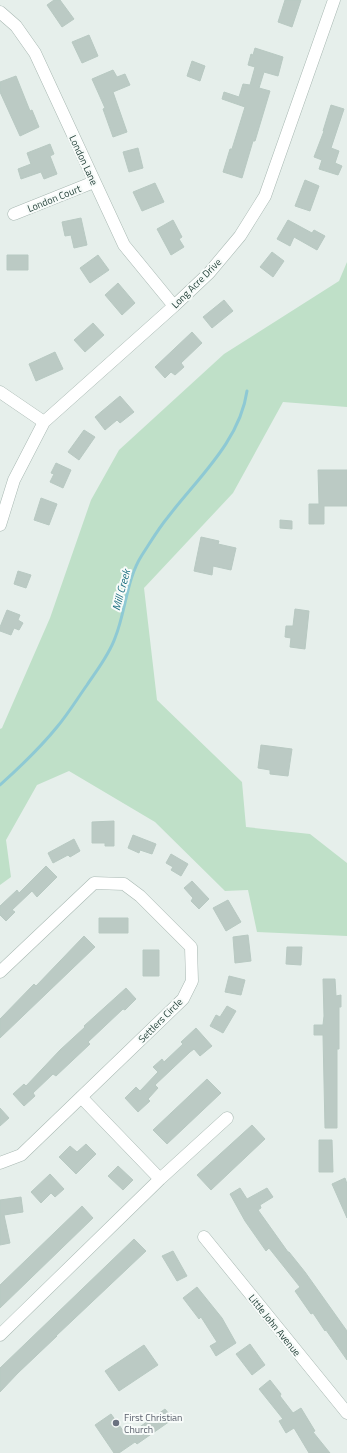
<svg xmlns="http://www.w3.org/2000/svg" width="347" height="1453" font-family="'Titillium Web',sans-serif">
<rect width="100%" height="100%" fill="#e6efeb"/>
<!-- green -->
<path fill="#bfe0c8" d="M347,262V407L283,402L233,493L144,588L157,700L242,782L246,827L310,834L347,863V936L257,932L248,890L225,891L155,822L69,771L37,785L6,840L11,877L0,885V729L2,728L50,618L91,500L119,450L224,354L339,281Z"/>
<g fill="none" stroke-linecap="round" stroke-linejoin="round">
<!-- stream -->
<path stroke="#8ec9d4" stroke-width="3" d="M0,785C20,767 40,748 57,727C68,714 77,699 87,685C97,670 109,655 115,638C126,611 126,580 142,555C150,543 158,529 168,517C197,479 240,441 247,391"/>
</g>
<!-- building -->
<path fill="#bbcac4" stroke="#b8c9c2" d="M54,0H60L74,19L62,27L47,5Z
M285,0H301L292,27L278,22Z
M89,35L98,56L82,63L72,42Z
M255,48L283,57L278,76L264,72L259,88L270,91L255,141H253L242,178L223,172L230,149H232L245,107L222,99L224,92L239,97L243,84L250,85L255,67L248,65L251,54L253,55Z
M192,61L205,66L200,81L187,76Z
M113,70L117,77L125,74L130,85L113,92L127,132L113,137L103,109L105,108L92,79Z
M16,76L30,111L32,110L39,127L20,136L0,92V82Z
M331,105L344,109L331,148L339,151L335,163L342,166L338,175L319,169L322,160L314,157L324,131H323Z
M50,144L54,154L50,156L57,174L44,179L41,172L21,179L18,169L31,164L27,153Z
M138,148L143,168L129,172L123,152Z
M305,180L319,186L310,211L295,206Z
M155,183L164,202L142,211L133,192Z
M81,218L87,245L74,248L71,235L65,236L62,222Z
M173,220L182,237L179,239L184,247L171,255L157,229Z
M288,220L312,233L314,230L325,236L317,250L294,237L290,246L277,239Z
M272,252L284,261L273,277L260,267Z
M7,255H28V270H7Z
M98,255L109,270L90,283L80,268Z
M118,283L135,303L122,315L105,295Z
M224,300L233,311L212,328L203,317Z
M93,323L104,335L85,352L74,340Z
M192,332L202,343L181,363L184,367L175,375L171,372L165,378L155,367Z
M55,352L63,369L36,381L29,364Z
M120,396L134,412L120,423L117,420L105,430L95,417Z
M84,430L95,437L79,460L68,452Z
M56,463L71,470L63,488L50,482L54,474L51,473Z
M318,470H347V506H324V524H309V504H319Z
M41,498L57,504L49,525L34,520Z
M280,520L292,521V529L280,528Z
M201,537L219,541L218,544L236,548L231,570L213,566L212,575L194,571Z
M18,571L31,575L26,588L14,584Z
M295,609L309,611L305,649L290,647L291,638L285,637L286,626H293Z
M7,610L20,615L18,620L23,623L19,630L14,628L11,635L0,631V627Z
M261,745L292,749L288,776L270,774V770L258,768Z
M114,821V846H105V843H92V822Z
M133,835L156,844L152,854L140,850L139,853L128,848Z
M74,839L80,851L70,857L68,855L53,863L48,853Z
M171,854L188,864L181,876L171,870L173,867L166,863Z
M46,866L57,877L37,897L32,891L12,910L15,912L6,921L0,915V906L17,890L19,893Z
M192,881L209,899L199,909L191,901L193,898L184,888Z
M228,900L241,922L226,931L213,908Z
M99,918H128V933H99Z
M248,935L251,961L235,963L233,937Z
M84,936L95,947L0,1038V1019L34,984L36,986Z
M287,947H302L301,965L286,964Z
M143,950H159V976H143Z
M229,976L245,980L241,995L225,992Z
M323,979H335L336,996L341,995V1007H339V1049H337V1128H325L323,1035H314V1025H323L324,1016Z
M126,988L136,999L125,1010L123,1009L88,1042L90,1044L56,1076L53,1074L33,1093L35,1096L24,1106L13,1094L24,1084L26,1086L60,1050L85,1027L84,1026Z
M227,1006L236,1011L223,1033L210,1026L216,1015L220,1017Z
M196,1028L212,1046L200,1056L194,1049L190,1052L155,1085L158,1088L148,1099L150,1101L138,1112L125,1098L136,1087L140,1091L158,1072L153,1067L162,1059L164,1062L183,1044L181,1042Z
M207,1079L221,1093L167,1144L153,1130Z
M0,1108L9,1118L0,1126Z
M252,1125L265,1139L211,1190L197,1175Z
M319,1140H332L333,1172H319Z
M86,1144L96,1154L76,1174L59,1157L70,1146L77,1152Z
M118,1166L133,1180L123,1190L108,1176Z
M50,1174L64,1189L55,1197L51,1193L41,1203L31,1192Z
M345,1178L347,1184V1218L332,1184Z
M240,1188L247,1199L267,1188L273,1197L260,1205L261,1208L258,1210L288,1252H289L305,1272L347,1331V1360L326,1330L325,1331L313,1313L311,1314L295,1291L300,1287L269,1248L266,1251L245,1221L230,1194Z
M21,1197L23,1212L4,1215L10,1243L0,1245V1200Z
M82,1206L93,1218L0,1308V1285Z
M134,1239L146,1251L56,1336H57L18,1373L0,1392V1368Z
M173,1251L187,1276L177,1281L162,1256Z
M197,1287L222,1318L236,1343L216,1356L210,1346L217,1342L201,1317L199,1319L183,1298Z
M250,1344L265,1365L252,1375L236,1354Z
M144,1345L158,1365L119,1391L105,1371Z
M270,1380L281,1394L280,1396L293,1413L301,1408L315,1431L313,1432L330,1453H309L294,1428L286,1433L279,1421L283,1419L259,1389Z
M165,1409L173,1419L137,1444L135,1442L119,1453H114L95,1425L111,1414L127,1436Z"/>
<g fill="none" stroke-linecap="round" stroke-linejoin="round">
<defs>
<path id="minor" d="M0,12L16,26L35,53L124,245L174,306
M14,214L94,182
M0,392L44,422
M0,525L14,480L44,422L174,306L209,273L240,236L265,196L334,0
M0,972L94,883L124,884L140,896L191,947L192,981L183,999L21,1155L0,1163
M81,1097L160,1179
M204,1237L347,1413
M0,1335L160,1179L227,1118"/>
</defs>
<!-- minor casing -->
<use href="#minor" stroke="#a8b8b2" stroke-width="13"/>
<!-- minor -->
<use href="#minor" stroke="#fff" stroke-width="12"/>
</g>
<!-- markers -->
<circle fill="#6b7280" stroke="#f7fbf9" stroke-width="1.5" cx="116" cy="1423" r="4"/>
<g text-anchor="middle" stroke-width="4" stroke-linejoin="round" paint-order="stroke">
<!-- street labels -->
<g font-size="10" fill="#24423a" stroke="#f7fbf9">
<text transform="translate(84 160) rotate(65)" y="4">London Lane</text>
<text transform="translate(54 198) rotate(-22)" y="4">London Court</text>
<text transform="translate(196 283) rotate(-45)" y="4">Long Acre Drive</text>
<text transform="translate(160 1020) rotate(-45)" y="4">Settlers Circle</text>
<text transform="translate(275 1325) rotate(51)" y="4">Little John Avenue</text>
</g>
<!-- worship labels -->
<g font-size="10" fill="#5b616d" stroke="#f7fbf9" text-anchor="start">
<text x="124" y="1421">First Christian<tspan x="124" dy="12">Church</tspan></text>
</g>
<!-- water labels -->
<g font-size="11" font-style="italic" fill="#1c6f80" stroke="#f7fbf9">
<text transform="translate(121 590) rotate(-75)" y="4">Mill Creek</text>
</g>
</g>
</svg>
